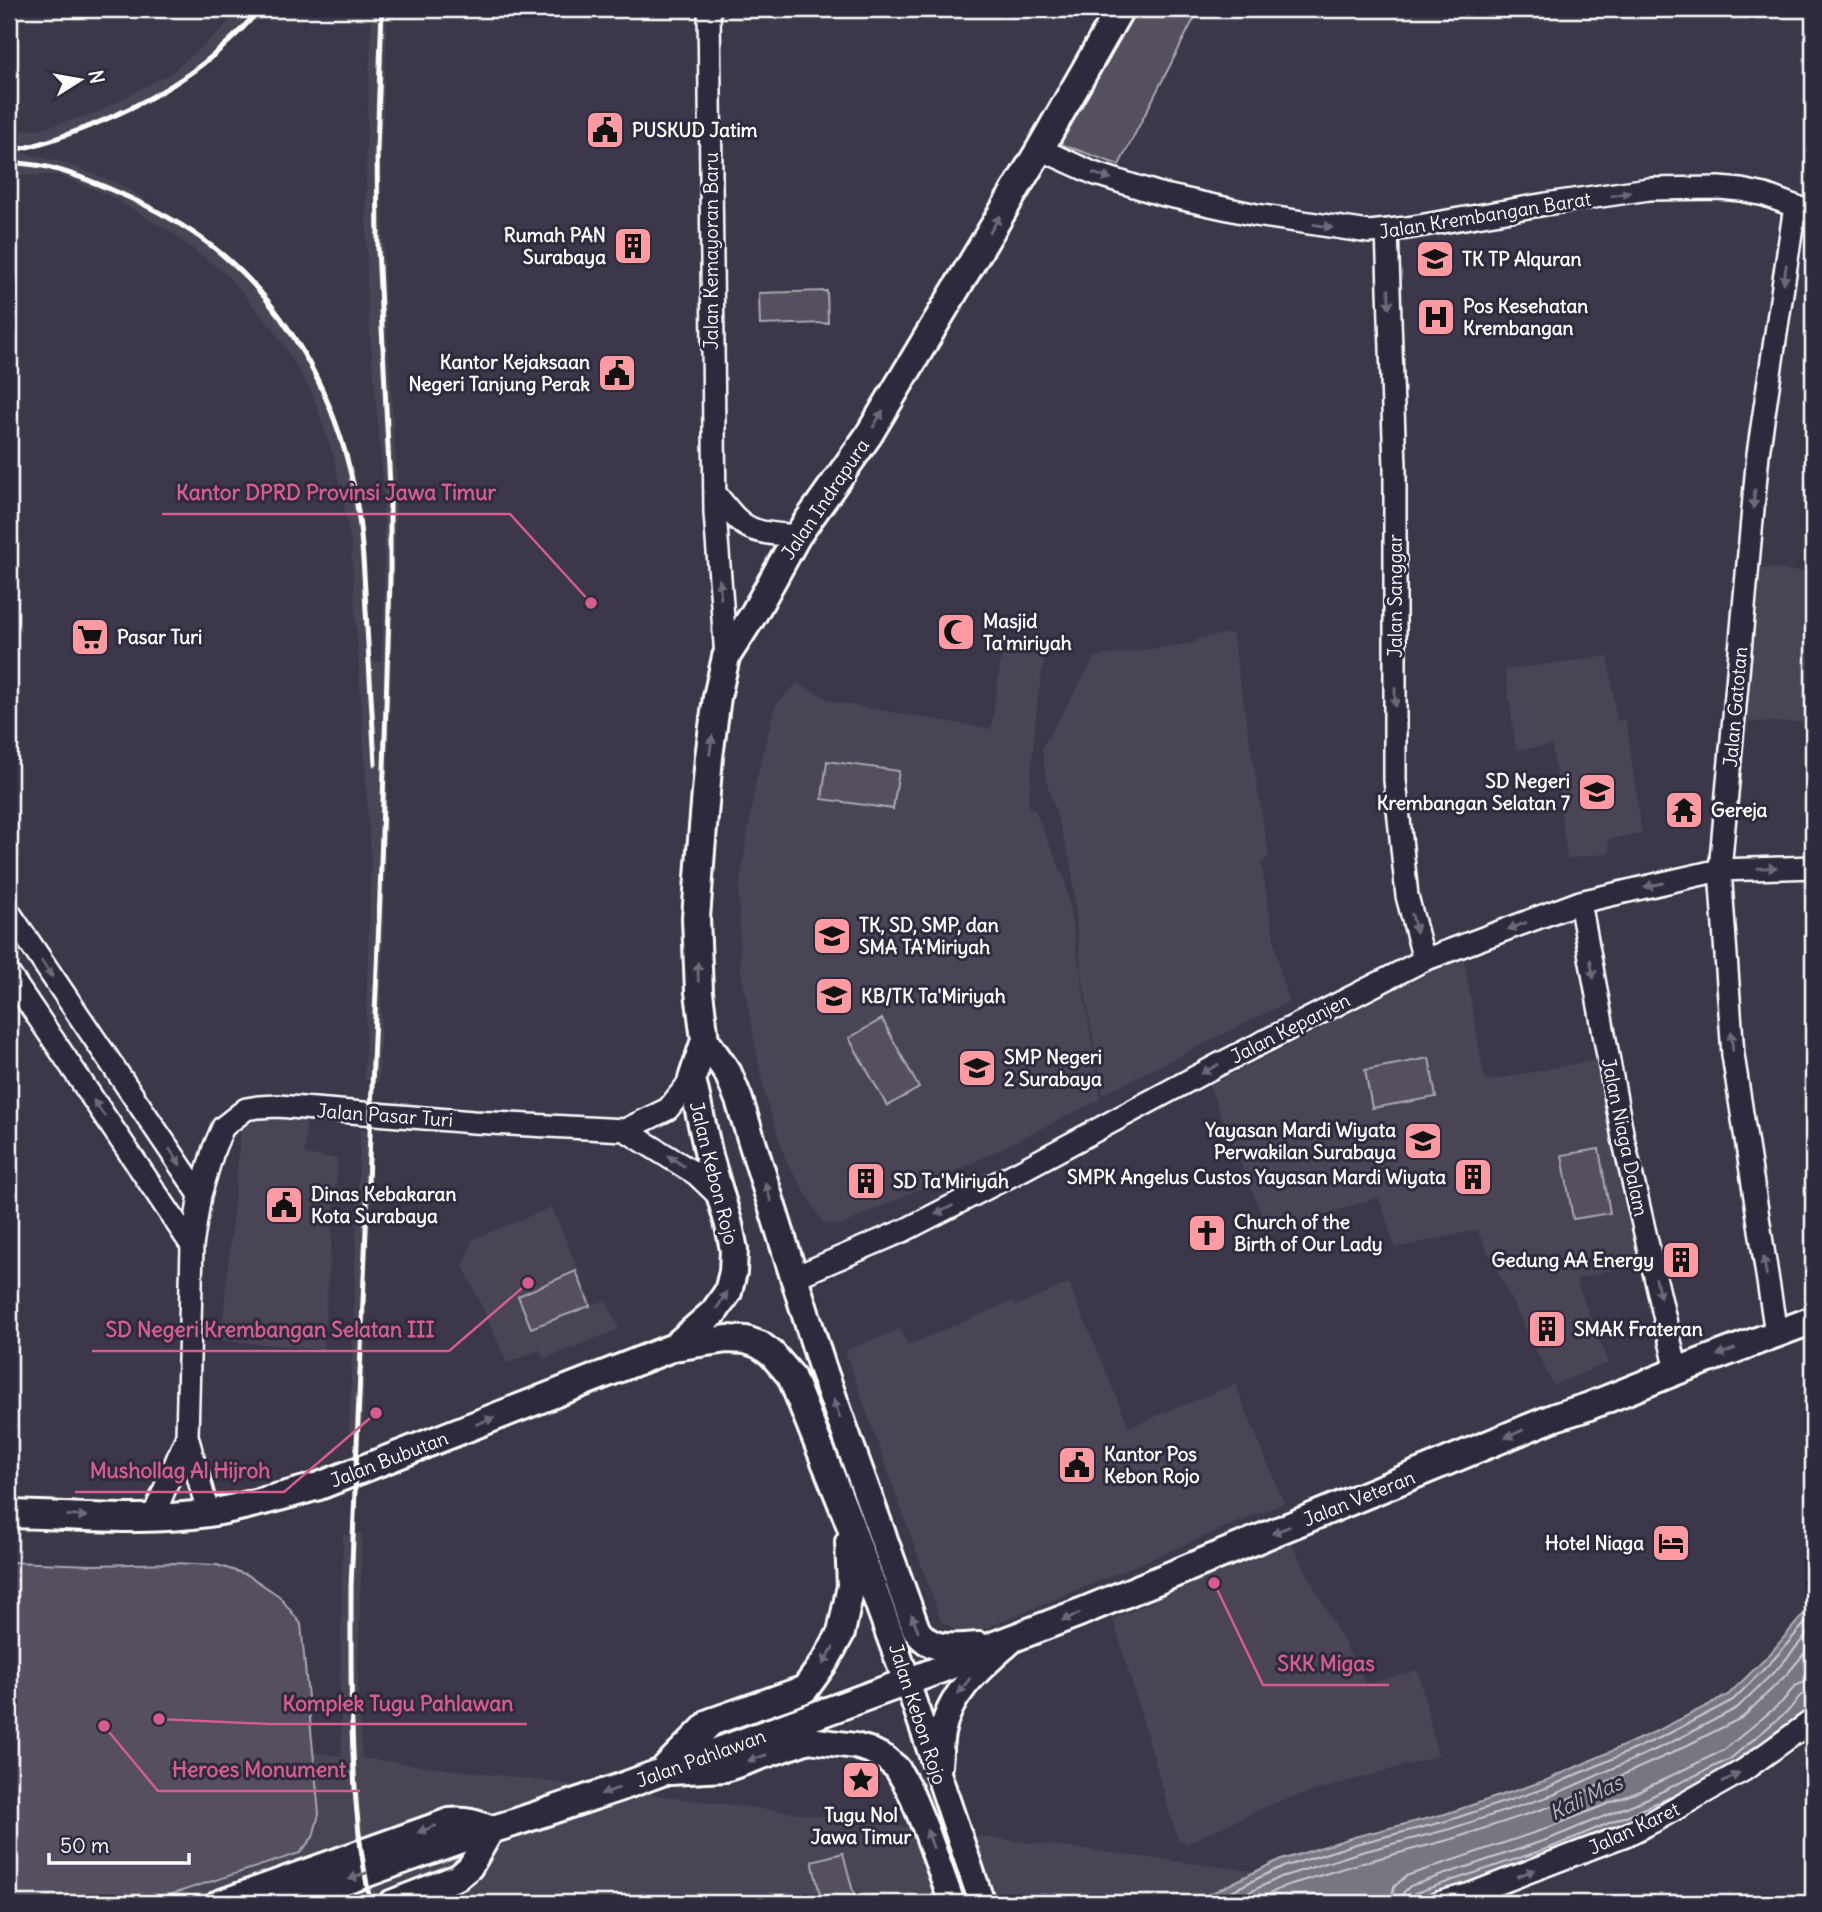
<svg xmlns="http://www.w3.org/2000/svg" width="1822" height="1912" font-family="Delius,sans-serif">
<rect width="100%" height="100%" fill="#3c3749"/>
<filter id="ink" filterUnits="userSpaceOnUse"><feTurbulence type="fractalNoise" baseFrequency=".0143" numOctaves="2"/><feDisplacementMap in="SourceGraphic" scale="14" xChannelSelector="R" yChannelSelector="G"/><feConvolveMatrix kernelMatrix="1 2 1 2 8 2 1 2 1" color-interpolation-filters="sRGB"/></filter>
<g filter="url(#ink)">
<!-- built -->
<path fill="#494455" d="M240,9H253L227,39L177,80L150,98L103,122L51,138L24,143L20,152L65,163L120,184L180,222L233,265L283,319L321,389L348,457L363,543L371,661L381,662L384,606L383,482L367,298L366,151L372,9H388L381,156L385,292L397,481L379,1082L364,1079L371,863L351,542L334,458L312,393L275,331L228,276L172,233L110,196L59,175L9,176V132L44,128L98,112L171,73L219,32Z
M1757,567L1813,573V722H1741Z
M1232,633L1269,857L1261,863L1281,977L1290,1001L1103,1094L1081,969L1071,863L1046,780L1042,748L1095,657L1195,643L1196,639Z
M1003,644L1046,651L1038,697L1028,808L1035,810L1065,880L1101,1099L926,1186L840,1226L823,1222L787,1163L766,1100L740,966L739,888L756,781L775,706L797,683L833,702L991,729Z
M1608,656L1617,721L1626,720L1642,834L1608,839L1610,853L1567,859L1552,745L1516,750L1505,670Z
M1463,955L1485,1081L1595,1060L1642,1261L1576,1280L1608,1363L1553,1385L1477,1230L1395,1248L1379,1197L1269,1233L1209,1086Z
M242,1115L306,1118L305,1155L338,1158L323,1350L221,1340Z
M360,1129L373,1131L363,1427L349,1433Z
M552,1207L593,1305L606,1300L619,1329L544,1359L540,1350L507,1363L463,1265L473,1239Z
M1069,1283L1129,1427L1235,1384L1284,1503L966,1637L941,1621L845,1351L900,1329L908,1345L1013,1301L1016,1306Z
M362,1533L358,1683L362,1758L1506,1903H9V1714L342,1756L340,1685L343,1535Z
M1286,1534L1366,1684L1418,1670L1438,1756L1280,1801L1204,1835L1185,1845L1184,1841H1178L1113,1619L1154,1601L1150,1591Z"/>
<!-- green -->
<path fill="#555060" stroke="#aaa8b0" stroke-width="2" d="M1135,9H1199L1119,165L1058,143Z
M827,291L828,323L760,325L759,293Z
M827,761L899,771L893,809L822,799Z
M882,1019L919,1088L887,1106L849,1038Z
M1429,1058L1436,1097L1372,1108L1365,1070Z
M1599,1149L1610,1213L1573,1219L1562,1155Z
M576,1271L590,1306L531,1328L518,1296Z
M9,1562L94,1565L174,1563L217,1565L248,1575L279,1596L301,1624L319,1814L313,1837L300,1853L144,1903H9Z
M843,1853L856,1903H822L812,1861Z"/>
<!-- water -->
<path fill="#797682" stroke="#afadb4" stroke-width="2" d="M1813,1603V1704L1802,1720L1738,1772L1653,1814L1555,1854L1407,1903H1192L1275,1862L1354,1837L1445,1814L1547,1780L1661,1729L1728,1695L1769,1655Z"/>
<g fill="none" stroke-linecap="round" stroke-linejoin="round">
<!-- shore -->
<path stroke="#c9c8cd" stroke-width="2" d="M1207,1903L1277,1869L1356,1844L1447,1821L1549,1787L1664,1736L1733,1700L1774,1659L1813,1614
M1227,1903L1281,1877L1358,1853L1450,1829L1553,1795L1668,1744L1737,1708L1781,1665L1813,1627
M1251,1903L1285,1886L1361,1863L1452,1839L1555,1805L1672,1753L1743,1717L1788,1673L1813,1643
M1390,1903L1394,1887L1406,1876L1545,1829L1642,1790L1724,1750L1782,1702L1795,1686L1805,1682L1813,1681
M1401,1903L1403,1893L1410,1886L1549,1839L1646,1799L1730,1759L1790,1709L1800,1696L1806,1693L1813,1692
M1410,1903L1411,1897L1415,1893L1552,1847L1671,1797"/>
<defs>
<path id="tertiary" d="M709,9L715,513L726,657
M1040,149L1093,173L1160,194L1256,215L1369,232L1407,228L1546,204L1649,189L1719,188L1741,190L1765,195L1813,213
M1387,230L1395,467V780L1407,896L1424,960
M715,493C745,532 749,532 797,536
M1580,902L1623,1138L1677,1371
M9,912L200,1195
M9,974L192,1246
M625,1130L696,1174L722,1199
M795,1277L905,1230L1022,1170L1216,1066L1424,960L1580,902L1720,870L1813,867
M1776,1333L1733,1055L1720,870L1758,454L1795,206
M208,1513L187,1436L192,1246L200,1195L214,1148L223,1127L246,1109L258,1107L278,1106L473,1122L625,1130L668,1109L692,1079
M153,1517L187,1436
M1438,1903L1468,1895L1562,1859L1626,1835L1654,1821L1744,1770L1813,1720"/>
<path id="secondary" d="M907,1682L982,1903
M939,1766C940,1755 940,1743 942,1733C950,1692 981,1668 1010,1642
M670,1772L725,1769L809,1740L855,1746L869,1750L885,1758L897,1768L910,1791L926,1830L952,1903
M219,1903L449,1821C466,1819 477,1823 492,1829L470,1867L458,1877L391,1903"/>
<path id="primary" d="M705,1040L728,1073L739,1100L822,1367L916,1629C930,1653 955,1647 979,1646
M674,1347L714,1312L728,1292L733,1272L734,1250L729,1225L709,1156L692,1079L705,1040L699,992L696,918L701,851L709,757L717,697L726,657L753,615L797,536L868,436L1040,149L1120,9
M9,1514C75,1515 143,1523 209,1513C246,1507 283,1496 319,1486L674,1347L727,1339L746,1340L760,1345L772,1354L791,1376L848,1519L907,1682
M666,1767L711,1722L805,1689L826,1660L841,1633L851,1586L849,1542
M284,1903L464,1838L513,1823L621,1787L947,1667L995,1645L1081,1612L1555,1417L1587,1407L1677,1371L1813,1320"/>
</defs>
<!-- tertiary casing -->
<use href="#tertiary" stroke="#fff" stroke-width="26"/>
<!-- secondary casing -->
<use href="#secondary" stroke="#fff" stroke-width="30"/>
<!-- primary casing -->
<use href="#primary" stroke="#fff" stroke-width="32"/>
<!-- tertiary -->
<use href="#tertiary" stroke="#2f2a3d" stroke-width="21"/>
<!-- secondary -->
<use href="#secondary" stroke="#2f2a3d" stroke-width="24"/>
<!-- primary -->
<use href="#primary" stroke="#2f2a3d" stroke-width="26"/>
<!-- rail -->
<path stroke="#fff" stroke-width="5" d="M9,151C38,146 63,136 90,126C159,98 211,66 260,9
M9,162C23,164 37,164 51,168C78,175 104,186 130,198C163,213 196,232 224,256C293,315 336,401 354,488C362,528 364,570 366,610C369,661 372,712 375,764
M370,1903C366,1877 360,1850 358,1823C350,1745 351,1666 351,1587L380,896L390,578V487L378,248L377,150L382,9"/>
</g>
<!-- one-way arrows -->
<defs><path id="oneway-solid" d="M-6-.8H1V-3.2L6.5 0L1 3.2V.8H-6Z" transform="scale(1.75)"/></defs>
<g fill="#6d6a77">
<use href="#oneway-solid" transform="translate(1102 176) rotate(17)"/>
<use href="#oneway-solid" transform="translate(1621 194) rotate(-10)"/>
<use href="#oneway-solid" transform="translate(995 224) rotate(-59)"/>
<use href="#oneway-solid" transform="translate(1323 226) rotate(10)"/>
<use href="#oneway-solid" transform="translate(1785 274) rotate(98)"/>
<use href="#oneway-solid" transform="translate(1389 299) rotate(88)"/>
<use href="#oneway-solid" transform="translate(878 419) rotate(-59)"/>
<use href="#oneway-solid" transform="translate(1754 499) rotate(95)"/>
<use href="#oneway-solid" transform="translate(720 589) rotate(-95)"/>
<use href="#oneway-solid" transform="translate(1395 697) rotate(90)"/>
<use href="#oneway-solid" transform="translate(711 745) rotate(-82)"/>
<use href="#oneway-solid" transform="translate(1767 868) rotate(-2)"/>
<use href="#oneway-solid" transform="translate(1654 885) rotate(167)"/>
<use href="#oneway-solid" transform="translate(1414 923) rotate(76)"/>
<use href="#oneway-solid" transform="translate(1517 926) rotate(159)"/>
<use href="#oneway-solid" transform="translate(47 969) rotate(56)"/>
<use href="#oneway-solid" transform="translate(1592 969) rotate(80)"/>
<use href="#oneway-solid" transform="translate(698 972) rotate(-92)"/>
<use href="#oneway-solid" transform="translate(1732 1041) rotate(-94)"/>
<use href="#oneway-solid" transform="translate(1210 1069) rotate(152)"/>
<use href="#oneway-solid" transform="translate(99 1108) rotate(-124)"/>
<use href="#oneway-solid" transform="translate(175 1157) rotate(56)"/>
<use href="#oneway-solid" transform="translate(676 1161) rotate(-147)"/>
<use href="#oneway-solid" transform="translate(768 1192) rotate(-107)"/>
<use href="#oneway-solid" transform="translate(944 1210) rotate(153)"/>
<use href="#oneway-solid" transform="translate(1765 1266) rotate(-99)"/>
<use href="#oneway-solid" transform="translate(1658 1288) rotate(77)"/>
<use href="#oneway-solid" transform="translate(722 1300) rotate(-59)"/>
<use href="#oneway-solid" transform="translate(1726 1352) rotate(159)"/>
<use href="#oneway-solid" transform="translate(837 1409) rotate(-109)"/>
<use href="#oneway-solid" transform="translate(485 1421) rotate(-21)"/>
<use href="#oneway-solid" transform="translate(1514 1434) rotate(157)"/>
<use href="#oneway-solid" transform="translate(77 1516) rotate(3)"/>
<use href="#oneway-solid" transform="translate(1281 1530) rotate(158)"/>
<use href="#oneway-solid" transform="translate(1071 1617) rotate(158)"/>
<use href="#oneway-solid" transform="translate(915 1623) rotate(-112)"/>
<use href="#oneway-solid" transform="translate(828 1656) rotate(121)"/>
<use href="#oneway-solid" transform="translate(964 1686) rotate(128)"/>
<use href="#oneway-solid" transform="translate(757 1758) rotate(161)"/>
<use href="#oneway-solid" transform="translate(1731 1778) rotate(-30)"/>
<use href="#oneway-solid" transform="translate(610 1791) rotate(161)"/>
<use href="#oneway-solid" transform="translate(427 1829) rotate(160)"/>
<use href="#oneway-solid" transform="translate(930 1839) rotate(-110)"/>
<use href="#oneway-solid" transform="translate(1526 1873) rotate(-21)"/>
<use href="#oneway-solid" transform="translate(358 1876) rotate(160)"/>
</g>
</g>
<!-- icons -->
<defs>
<symbol id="civic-square" viewBox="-11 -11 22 22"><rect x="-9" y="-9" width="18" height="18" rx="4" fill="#ff9aa2" stroke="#2f2a3d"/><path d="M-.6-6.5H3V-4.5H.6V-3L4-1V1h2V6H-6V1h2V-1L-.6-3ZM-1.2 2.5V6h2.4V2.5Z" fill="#111"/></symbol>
<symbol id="building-square" viewBox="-11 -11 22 22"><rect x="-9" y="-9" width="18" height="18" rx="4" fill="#ff9aa2" stroke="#2f2a3d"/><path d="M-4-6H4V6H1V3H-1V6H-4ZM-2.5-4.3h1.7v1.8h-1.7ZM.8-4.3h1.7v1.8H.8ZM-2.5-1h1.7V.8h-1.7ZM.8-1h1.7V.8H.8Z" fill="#111"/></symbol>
<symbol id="school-square" viewBox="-11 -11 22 22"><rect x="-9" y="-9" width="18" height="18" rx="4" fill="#ff9aa2" stroke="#2f2a3d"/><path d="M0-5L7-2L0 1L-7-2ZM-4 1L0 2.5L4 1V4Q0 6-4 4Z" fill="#111"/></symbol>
<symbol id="hospital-square" viewBox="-11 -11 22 22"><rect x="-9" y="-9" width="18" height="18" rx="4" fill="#ff9aa2" stroke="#2f2a3d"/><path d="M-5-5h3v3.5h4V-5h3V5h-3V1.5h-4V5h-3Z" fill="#111"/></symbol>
<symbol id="mosque-square" viewBox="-11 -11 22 22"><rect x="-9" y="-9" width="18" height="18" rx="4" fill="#ff9aa2" stroke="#2f2a3d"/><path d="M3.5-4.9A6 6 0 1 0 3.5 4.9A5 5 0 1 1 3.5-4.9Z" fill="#111"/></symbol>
<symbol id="supermarket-square" viewBox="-11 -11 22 22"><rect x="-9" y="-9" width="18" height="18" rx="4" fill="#ff9aa2" stroke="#2f2a3d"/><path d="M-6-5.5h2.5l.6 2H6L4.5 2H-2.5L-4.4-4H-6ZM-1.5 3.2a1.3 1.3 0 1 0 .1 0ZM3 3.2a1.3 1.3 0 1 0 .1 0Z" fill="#111"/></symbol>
<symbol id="temple-square" viewBox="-11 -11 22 22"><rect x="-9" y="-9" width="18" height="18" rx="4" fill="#ff9aa2" stroke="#2f2a3d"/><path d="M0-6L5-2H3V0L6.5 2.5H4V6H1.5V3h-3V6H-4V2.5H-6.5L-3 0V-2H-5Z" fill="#111"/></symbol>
<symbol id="church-square" viewBox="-11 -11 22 22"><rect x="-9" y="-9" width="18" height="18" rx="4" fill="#ff9aa2" stroke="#2f2a3d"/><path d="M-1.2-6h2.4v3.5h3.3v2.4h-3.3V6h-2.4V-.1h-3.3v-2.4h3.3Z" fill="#111"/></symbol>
<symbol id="hotel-square" viewBox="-11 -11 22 22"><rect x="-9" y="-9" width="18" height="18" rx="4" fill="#ff9aa2" stroke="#2f2a3d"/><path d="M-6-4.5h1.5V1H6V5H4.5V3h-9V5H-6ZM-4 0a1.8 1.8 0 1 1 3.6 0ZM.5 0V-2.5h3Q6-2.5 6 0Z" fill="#111"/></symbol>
<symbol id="sight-square" viewBox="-11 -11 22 22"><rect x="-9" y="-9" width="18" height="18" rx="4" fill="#ff9aa2" stroke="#2f2a3d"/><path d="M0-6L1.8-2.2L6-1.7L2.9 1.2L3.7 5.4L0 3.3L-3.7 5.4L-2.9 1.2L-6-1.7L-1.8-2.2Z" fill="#111"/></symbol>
</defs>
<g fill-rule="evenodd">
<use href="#civic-square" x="583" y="108" width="44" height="44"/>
<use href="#building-square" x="611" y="224" width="44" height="44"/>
<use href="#school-square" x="1413" y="237" width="44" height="44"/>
<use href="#hospital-square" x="1414" y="295" width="44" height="44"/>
<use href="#civic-square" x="595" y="351" width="44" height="44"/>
<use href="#mosque-square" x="934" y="610" width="44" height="44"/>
<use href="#supermarket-square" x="68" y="615" width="44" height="44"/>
<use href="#school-square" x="1575" y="770" width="44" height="44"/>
<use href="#temple-square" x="1662" y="788" width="44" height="44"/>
<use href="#school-square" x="810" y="914" width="44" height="44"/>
<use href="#school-square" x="812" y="974" width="44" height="44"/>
<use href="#school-square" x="955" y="1046" width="44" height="44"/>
<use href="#school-square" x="1401" y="1119" width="44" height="44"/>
<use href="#building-square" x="1451" y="1155" width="44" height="44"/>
<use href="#building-square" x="844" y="1159" width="44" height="44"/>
<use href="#civic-square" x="262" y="1183" width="44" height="44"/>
<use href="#church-square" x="1185" y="1211" width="44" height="44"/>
<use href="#building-square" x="1659" y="1238" width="44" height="44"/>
<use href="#building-square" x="1525" y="1307" width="44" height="44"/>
<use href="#civic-square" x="1055" y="1443" width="44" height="44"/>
<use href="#hotel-square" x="1649" y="1521" width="44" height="44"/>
<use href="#sight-square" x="839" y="1758" width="44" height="44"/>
</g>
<g text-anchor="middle" stroke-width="6" stroke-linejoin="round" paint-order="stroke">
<!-- poi labels -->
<g font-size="19" font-weight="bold" fill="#fff" stroke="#2f2a3d" text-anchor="start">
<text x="632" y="137">PUSKUD Jatim</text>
<text x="606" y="242" text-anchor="end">Rumah PAN<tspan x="606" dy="22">Surabaya</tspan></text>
<text x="1462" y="266">TK TP Alquran</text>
<text x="1463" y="313">Pos Kesehatan<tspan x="1463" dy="22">Krembangan</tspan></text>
<text x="590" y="369" text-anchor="end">Kantor Kejaksaan<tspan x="590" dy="22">Negeri Tanjung Perak</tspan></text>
<text x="983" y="628">Masjid<tspan x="983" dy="22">Ta'miriyah</tspan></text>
<text x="117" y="644">Pasar Turi</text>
<text x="1570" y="788" text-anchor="end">SD Negeri<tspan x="1570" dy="22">Krembangan Selatan 7</tspan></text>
<text x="1711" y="817">Gereja</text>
<text x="859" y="932">TK, SD, SMP, dan<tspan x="859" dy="22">SMA TA'Miriyah</tspan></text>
<text x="861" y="1003">KB/TK Ta'Miriyah</text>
<text x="1004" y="1064">SMP Negeri<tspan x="1004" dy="22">2 Surabaya</tspan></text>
<text x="1396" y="1137" text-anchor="end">Yayasan Mardi Wiyata<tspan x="1396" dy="22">Perwakilan Surabaya</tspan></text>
<text x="1446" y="1184" text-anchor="end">SMPK Angelus Custos Yayasan Mardi Wiyata</text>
<text x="893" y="1188">SD Ta'Miriyah</text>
<text x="311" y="1201">Dinas Kebakaran<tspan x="311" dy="22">Kota Surabaya</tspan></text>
<text x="1234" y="1229">Church of the<tspan x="1234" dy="22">Birth of Our Lady</tspan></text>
<text x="1654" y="1267" text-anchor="end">Gedung AA Energy</text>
<text x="1574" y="1336">SMAK Frateran</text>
<text x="1104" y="1461">Kantor Pos<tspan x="1104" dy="22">Kebon Rojo</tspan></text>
<text x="1644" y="1550" text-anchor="end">Hotel Niaga</text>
<text x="861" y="1822" text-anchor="middle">Tugu Nol<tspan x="861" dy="22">Jawa Timur</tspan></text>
</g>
<!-- street labels -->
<g font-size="19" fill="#fff" stroke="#2f2a3d">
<text transform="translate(1485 215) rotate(-9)" y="7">Jalan Krembangan Barat</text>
<text transform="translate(711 251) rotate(-90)" y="7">Jalan Kemayoran Baru</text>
<text transform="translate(825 499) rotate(-56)" y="7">Jalan Indrapura</text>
<text transform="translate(1395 596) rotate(-90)" y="7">Jalan Sanggar</text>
<text transform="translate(1735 707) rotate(-85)" y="7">Jalan Gatotan</text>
<text transform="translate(1290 1028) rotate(-27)" y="7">Jalan Kepanjen</text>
<text transform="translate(385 1115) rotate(4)" y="7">Jalan Pasar Turi</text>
<text transform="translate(1625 1137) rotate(78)" y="7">Jalan Niaga Dalam</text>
<text transform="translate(714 1173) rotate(76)" y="7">Jalan Kebon Rojo</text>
<text transform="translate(389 1459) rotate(-21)" y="7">Jalan Bubutan</text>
<text transform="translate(1359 1498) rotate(-22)" y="7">Jalan Veteran</text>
<text transform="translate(918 1714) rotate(72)" y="7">Jalan Kebon Rojo</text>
<text transform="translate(701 1758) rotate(-20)" y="7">Jalan Pahlawan</text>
<text transform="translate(1634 1828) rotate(-25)" y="7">Jalan Karet</text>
</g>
<!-- water labels -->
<g font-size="21" font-style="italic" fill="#b5b4ba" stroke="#2f2a3d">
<text transform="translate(1586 1798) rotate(-25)" y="7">Kali Mas</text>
</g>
</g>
<!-- callouts -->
<path fill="none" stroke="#d45d8c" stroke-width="2.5" d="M591 603L510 514H162M528 1283L449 1351H92M376 1413L284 1492H75M1214 1583L1263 1685H1389M159 1719L269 1724H527M104 1726L158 1791H360"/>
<g fill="#d45d8c" stroke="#2f2a3d" stroke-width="2.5">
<circle cx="591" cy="603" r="7"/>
<circle cx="528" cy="1283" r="7"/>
<circle cx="376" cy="1413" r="7"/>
<circle cx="1214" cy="1583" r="7"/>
<circle cx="159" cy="1719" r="7"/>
<circle cx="104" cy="1726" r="7"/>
</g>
<g font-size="21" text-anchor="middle" font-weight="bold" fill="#d45d8c" stroke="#2f2a3d" stroke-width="6" stroke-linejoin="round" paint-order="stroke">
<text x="336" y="500">Kantor DPRD Provinsi Jawa Timur</text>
<text x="270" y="1337">SD Negeri Krembangan Selatan III</text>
<text x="180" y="1478">Mushollag Al Hijroh</text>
<text x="1326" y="1671">SKK Migas</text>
<text x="398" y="1711">Komplek Tugu Pahlawan</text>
<text x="259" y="1777">Heroes Monument</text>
</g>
<!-- margin -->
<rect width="1822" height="1912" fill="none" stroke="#2f2a3d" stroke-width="35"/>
<rect x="18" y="18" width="1787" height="1877" fill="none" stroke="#fff" stroke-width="2.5" filter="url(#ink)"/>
<!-- north arrow -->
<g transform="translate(80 80) rotate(79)" stroke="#2f2a3d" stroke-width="5" paint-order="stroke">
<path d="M0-5L12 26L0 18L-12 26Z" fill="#ffffff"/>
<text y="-10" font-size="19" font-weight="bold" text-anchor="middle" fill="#ffffff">N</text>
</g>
<!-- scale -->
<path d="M49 1853v10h140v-10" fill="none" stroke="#ffffff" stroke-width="3.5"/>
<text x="60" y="1853" font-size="21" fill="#ffffff" stroke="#2f2a3d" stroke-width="5" paint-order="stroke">50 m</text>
</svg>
